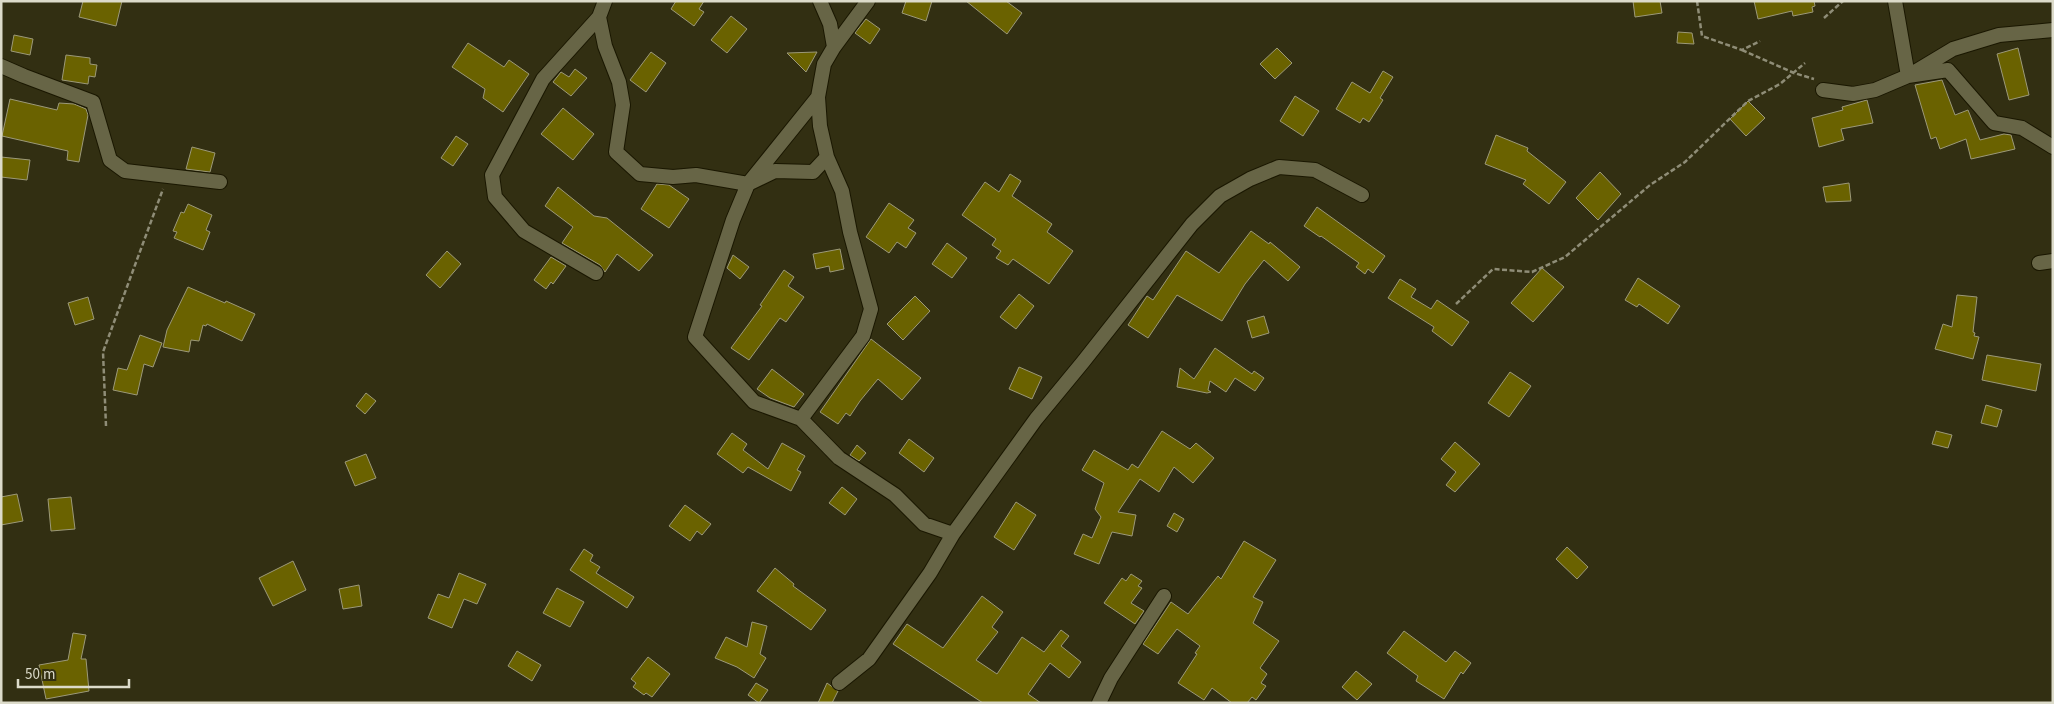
<svg xmlns="http://www.w3.org/2000/svg" width="2054" height="704" font-family="'Source Sans 3',sans-serif">
<rect width="100%" height="100%" fill="#322f12"/>
<!-- building -->
<path fill="#6a6200" stroke="#9c9979" d="M83,1H122L116,26L79,17Z
M676,1H704L699,9L704,12L694,26L671,9Z
M906,1H932L926,21L902,13Z
M966,1H1006L1022,13L1007,34Z
M1633,1H1660L1662,13L1635,17Z
M1754,1H1814L1815,6L1812,7L1813,12L1793,16L1792,11L1758,19Z
M731,16L747,29L727,53L711,40Z
M866,19L880,29L870,44L855,33Z
M1678,32L1692,33L1694,44L1677,43Z
M14,35L33,39L30,55L11,51Z
M468,43L504,67L509,60L529,74L503,112L483,98L485,89L452,67Z
M1277,48L1292,63L1275,79L1260,64Z
M2018,48L2029,95L2009,100L1997,54Z
M651,52L666,63L646,92L630,80Z
M817,52L806,72L787,53Z
M66,55L90,58V64L97,65L95,77L89,76L88,84L62,80Z
M575,69L587,78L571,96L553,82L561,72L569,77Z
M1383,71L1393,77L1380,98L1383,100L1369,122L1363,118L1360,123L1336,109L1352,82L1370,93Z
M1942,80L1955,115L1968,110L1980,140L2004,134L2011,135L2015,149L1971,159L1966,139L1940,149L1936,137L1931,139L1915,85Z
M1295,96L1319,111L1303,136L1280,121Z
M10,99L57,110L59,103L74,104L86,109L88,115L79,162L67,160L68,151L2,136Z
M1867,100L1873,123L1841,129L1844,140L1819,147L1812,118L1843,110L1842,107Z
M1748,101L1765,118L1746,136L1730,119Z
M563,108L594,134L573,160L541,134Z
M1496,135L1528,148L1527,151L1566,182L1549,204L1523,184L1526,180L1485,164Z
M456,136L468,144L453,166L441,158Z
M192,147L215,153L210,172L186,169Z
M1,157L30,160L27,180L1,177Z
M1600,172L1621,194L1598,220L1576,198Z
M1010,174L1021,181L1012,196L1052,224L1047,232L1073,251L1049,284L1013,259L1008,265L996,258L1001,251L992,245L996,239L962,215L985,182L999,192Z
M1849,183L1851,201L1826,202L1823,187Z
M657,184L669,185L689,199L669,228L641,209Z
M558,187L594,216L607,218L653,255L639,271L617,254L605,272L600,265L562,243L573,227L545,206Z
M889,203L914,220L908,228L916,233L906,248L897,242L889,253L866,237Z
M188,204L212,215L206,230L210,232L203,250L174,238L177,232L173,231L181,212L184,213Z
M1317,207L1385,256L1373,273L1368,269L1365,274L1356,267L1359,263L1321,236L1320,237L1304,226Z
M1251,231L1269,244L1270,242L1300,267L1288,281L1264,260L1245,284L1222,321L1177,295L1148,338L1128,325L1147,296L1153,300L1186,251L1219,273Z
M947,243L967,258L952,278L932,264Z
M840,249L844,269L830,272L829,266L816,269L813,254Z
M447,251L461,264L440,288L426,275Z
M733,255L749,267L740,279L727,268Z
M551,257L566,266L553,284L551,282L546,289L534,280Z
M1542,268L1564,287L1533,322L1511,303Z
M784,270L794,277L788,286L804,297L786,322L780,318L749,360L731,348L762,306L760,305Z
M1638,278L1680,306L1668,324L1639,304L1637,307L1625,300Z
M1400,279L1416,289L1411,297L1431,309L1437,300L1469,322L1452,346L1432,331L1434,327L1388,298Z
M188,287L225,303L226,301L255,314L242,341L207,324L206,326L203,325L199,341L191,340L189,352L163,347L167,330Z
M1019,294L1034,306L1016,329L1000,317Z
M1957,295L1977,297L1973,332L1975,333L1974,336L1979,337L1973,359L1935,349L1943,324L1952,327Z
M915,296L930,311L903,340L887,324Z
M88,297L94,319L75,325L68,303Z
M1264,316L1269,333L1252,338L1247,321Z
M140,335L162,343L153,367L144,364L137,395L113,390L118,368L127,370Z
M871,339L921,378L902,400L878,379L860,401L850,416L846,413L838,424L820,412Z
M1215,348L1252,374L1254,371L1264,378L1255,391L1235,378L1226,392L1210,381L1208,390L1211,392L1207,393L1177,387L1180,368L1194,379Z
M1987,355L2041,364L2036,391L1982,380Z
M1019,367L1042,377L1032,399L1009,389Z
M772,369L804,394L794,407L770,398L757,389Z
M1510,372L1531,386L1509,417L1488,403Z
M366,393L376,401L365,414L356,406Z
M1986,405L2002,410L1997,427L1981,423Z
M1162,431L1190,449L1196,443L1214,458L1193,483L1174,467L1159,492L1140,479L1118,512L1136,515L1132,536L1112,532L1099,564L1074,554L1083,534L1092,538L1101,517L1095,509L1104,483L1082,470L1094,450L1128,470L1132,464L1138,468Z
M1936,431L1952,435L1948,448L1932,444Z
M732,433L747,444L743,450L768,469L782,443L805,456L797,470L801,472L791,491L748,467L743,473L717,454Z
M909,439L934,458L924,472L899,453Z
M1455,442L1480,464L1455,492L1446,485L1456,472L1441,459Z
M857,445L866,453L859,461L850,455Z
M366,454L376,478L355,486L345,462Z
M842,487L857,499L845,515L829,503Z
M17,494L23,521L1,525V497Z
M71,497L75,529L51,531L48,499Z
M1016,502L1036,515L1014,550L994,537Z
M685,505L711,524L702,535L697,531L690,541L669,526Z
M1174,513L1184,519L1177,532L1167,526Z
M1244,541L1276,560L1253,597L1263,602L1253,623L1279,641L1260,668L1267,674L1261,683L1266,686L1256,700L1252,697L1247,703H1232L1212,688L1204,700L1178,683L1197,654L1195,653L1200,646L1177,629L1158,654L1143,644L1171,602L1188,614L1218,576L1221,579Z
M1567,547L1588,567L1577,579L1556,559Z
M584,549L593,555L590,561L600,567L596,573L634,597L627,608L570,570Z
M293,561L306,590L273,606L259,578Z
M775,568L794,584L793,586L826,610L811,630L757,591Z
M459,573L486,584L477,604L464,599L452,628L428,618L438,594L449,598Z
M1131,574L1142,581L1138,586L1142,588L1131,603L1144,611L1135,624L1104,603L1122,578L1126,581Z
M359,585L362,606L343,609L339,589Z
M557,588L584,602L570,627L543,613Z
M982,596L1003,612L992,627L998,632L976,660L997,674L1022,637L1044,652L1061,630L1069,636L1061,646L1081,662L1069,678L1050,663L1028,694L1041,703H983L893,644L907,624L943,648Z
M752,622L767,626L760,654L766,658L754,678L737,667L715,658L726,637L747,647Z
M1404,631L1446,662L1455,651L1471,663L1463,674L1461,672L1444,699L1416,681L1418,676L1387,653Z
M73,633L86,635L81,659H86L89,691L46,699L39,665L68,660Z
M517,651L541,665L532,681L508,666Z
M648,657L670,674L652,697L646,693L644,695L633,687L636,683L631,679Z
M1356,671L1372,684L1357,700L1342,687Z
M756,683L768,690L759,703L748,695Z
M827,683L838,691L832,703H818Z"/>
<g fill="none" stroke-linecap="round" stroke-linejoin="round">
<defs>
<path id="street" d="M605,1L599,17L605,46L619,82L623,105L616,152L640,174L673,177L696,175L748,184L775,171L813,172L827,157
M1895,1L1908,76L1948,70L1994,123L2022,128L2053,147
M834,47L868,1
M1,66L24,76L93,102L110,160L125,171L220,182
M1823,90L1853,94L1875,90L1908,76L1953,49L1999,35L2053,30
M818,97L748,184L733,220L695,337L754,402L801,419L839,458L895,495L924,524L953,534L930,573L869,659L839,683
M2039,263L2053,261
M596,273L524,231L495,197L492,175L543,79L599,17
M801,419L863,336L871,309L850,232L842,191L827,157L820,126L818,97L824,64L834,47L830,24L820,1
M953,534L1036,419L1083,362L1192,224L1220,196L1250,179L1279,167L1315,170L1362,195
M1099,703L1111,678L1164,596"/>
</defs>
<!-- street casing -->
<use href="#street" stroke="#1a1700" stroke-width="16"/>
<!-- path -->
<path stroke="#8f8d77" stroke-width="2.5" stroke-dasharray="5 2.5" stroke-linecap="butt" d="M1697,1L1702,36L1742,50L1760,41
M1824,18L1843,1
M1742,50L1794,73L1814,79
M1456,304L1493,269L1532,272L1565,257L1650,185L1685,162L1748,101L1780,84L1805,63
M106,426L103,352L163,189"/>
<!-- street -->
<use href="#street" stroke="#676546" stroke-width="14"/>
</g>
<!-- border -->
<rect width="2054" height="704" fill="none" stroke="#dcdbca" stroke-width="5"/>
<!-- scale -->
<path d="M18 679v8h111v-8" fill="none" stroke="#dcdbca" stroke-width="2.5"/>
<text x="25" y="679" font-size="15" fill="#dcdbca" stroke="#322f12" stroke-width="4" paint-order="stroke">50 m</text>
</svg>
